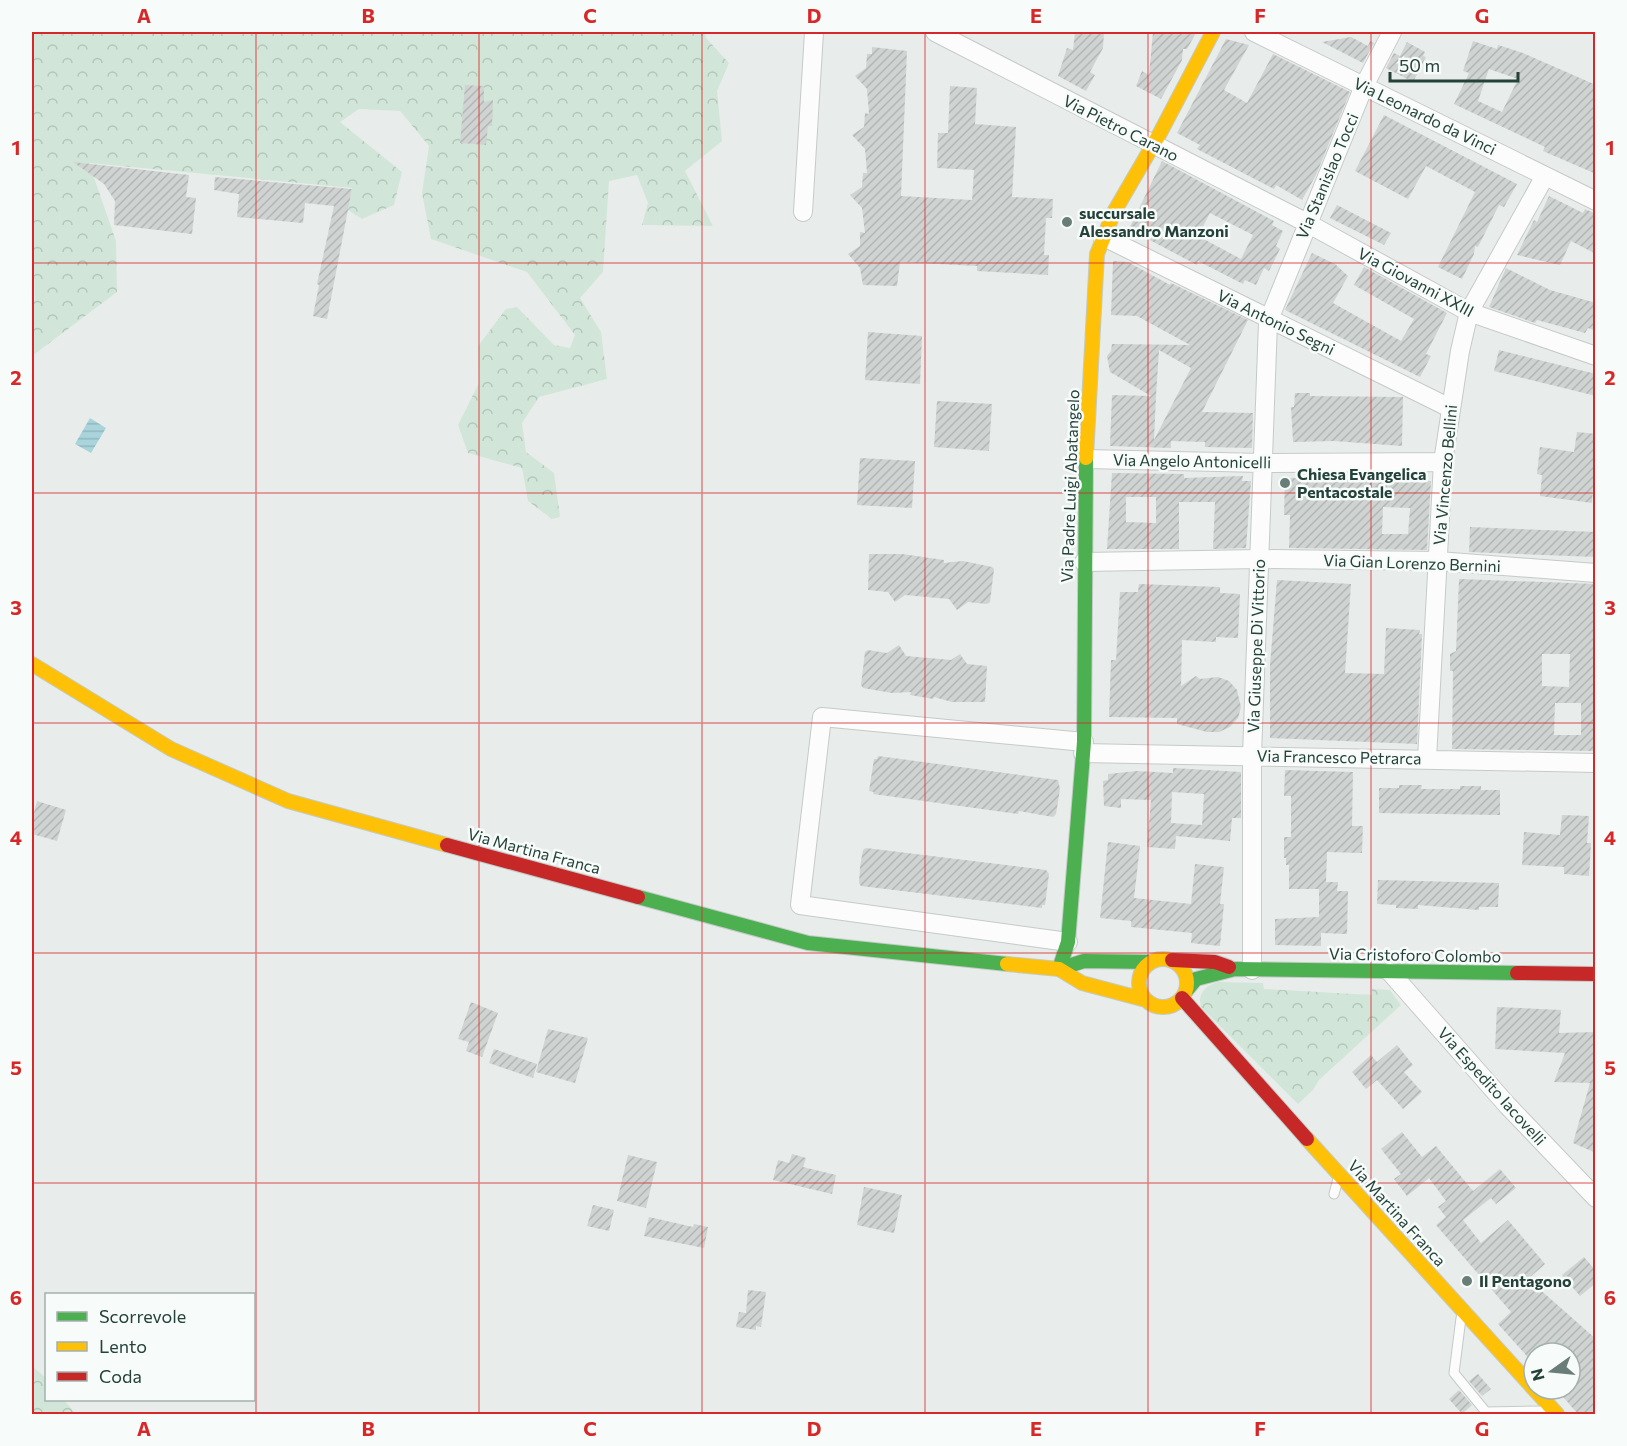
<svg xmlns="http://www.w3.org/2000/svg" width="1627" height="1446" font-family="Commissioner,sans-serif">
<defs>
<pattern id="forest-crowns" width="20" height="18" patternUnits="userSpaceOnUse" patternTransform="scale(1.5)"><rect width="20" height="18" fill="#d1e6d8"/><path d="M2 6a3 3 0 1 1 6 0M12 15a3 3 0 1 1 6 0" fill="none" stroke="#b3c6ba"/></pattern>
<pattern id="water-rules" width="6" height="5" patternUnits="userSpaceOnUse" patternTransform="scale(1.5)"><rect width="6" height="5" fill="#a9d4db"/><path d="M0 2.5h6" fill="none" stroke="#91b7bd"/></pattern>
<pattern id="building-hatch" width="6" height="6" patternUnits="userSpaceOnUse" patternTransform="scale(1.5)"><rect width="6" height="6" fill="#cfd4d2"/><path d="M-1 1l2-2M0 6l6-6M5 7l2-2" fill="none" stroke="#b2b7b5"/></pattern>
</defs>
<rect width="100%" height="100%" fill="#e8edeb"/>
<!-- forest -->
<path fill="url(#forest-crowns)" d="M32,32H705L706,38L729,63L717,91L722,141L685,171L713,226L642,225L648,203L637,175L609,181L603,272L580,298L601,332L607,379L539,397L522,423L526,452L554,473L560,517L552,519L528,501L522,468L468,453L458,425L479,383L478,346L506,309L517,307L554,345L570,348L575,335L527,272L431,239L422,193L429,146L400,111L359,109L340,122L402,172L394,205L362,219L348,210L352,188L89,163L116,241L117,292L32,356V304L35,299L34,277L32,275Z
M1219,982L1263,983L1264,989L1372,995V989L1390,990L1401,1005L1319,1080L1313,1090L1298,1104L1201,1007C1197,993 1206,985 1219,982Z
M32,1366L46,1378V1400H64L76,1414H32Z"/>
<!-- water -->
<path fill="url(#water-rules)" d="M90,418L106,428L91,453L75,444Z"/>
<!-- building -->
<path fill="url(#building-hatch)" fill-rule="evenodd" d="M1075,32H1104L1103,48L1090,72L1095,75L1086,91L1058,76L1067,48L1073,50Z
M1153,32L1196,33L1187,49H1183L1182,60L1161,99L1136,86L1142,71L1149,75Z
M1351,37L1368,46L1370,41L1374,43L1363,63L1322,42Z
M1226,39L1249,45L1224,90L1247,103L1273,54L1350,92L1316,175L1302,200L1276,185L1274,189L1197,149L1200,145L1177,133Z
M1473,41L1497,49L1498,45L1523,53L1596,85V174L1543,151L1545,147L1454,104L1469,73L1463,71ZM1489,69L1518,79L1502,112L1478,101Z
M1407,42L1425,52L1423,56L1426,57L1413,82L1386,68L1394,53L1400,56Z
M872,47L907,51L901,196L972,200L974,170L937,168L938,133H948L950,86L977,88L975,124L1016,127L1012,197L1053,199L1052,218H1046L1044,255H1049L1048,275L977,271V266L900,262L897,286L863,285L860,268L848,254L860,246V232L865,233L862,208L850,195L862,187L863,173H867L865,149L852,135L864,127L865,113L869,114L867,89L855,76L866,68L867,54H872Z
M465,85L484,86V102L493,100L492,126H488L486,145L460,143Z
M1384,115L1517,184L1504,207L1499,205L1478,247L1475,246L1474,254L1462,279L1438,267L1475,192L1426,166L1408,199L1355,171Z
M1162,161L1274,221L1272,225L1283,231L1276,246L1280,249L1269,271L1264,268L1256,285L1245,280L1243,284L1198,261L1197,265L1129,229ZM1210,213L1253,235L1241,259L1198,236Z
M73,162L189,175L186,197L196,198L192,234L114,225L115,201L104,184Z
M215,177L352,189L327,319L313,316L319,285L317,284L334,206L305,203L303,223L237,217L239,194L214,190Z
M1549,196L1583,213L1585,209L1596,214V254L1571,241L1560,265L1517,255L1534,220L1537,222Z
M1337,205L1391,233L1384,245L1330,218Z
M1312,253L1335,264L1348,276L1333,303L1401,341L1414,319L1354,285L1364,267L1447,313L1426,354L1431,356L1420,377L1285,310Z
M1113,261L1128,262L1170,285L1171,283L1248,320L1202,412L1253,413L1252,448L1205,447V442L1171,441V448L1110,446L1112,395L1151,396L1110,372L1107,356L1111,351L1112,344L1190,345L1137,316L1111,315ZM1159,350L1191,368L1154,440L1156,396Z
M1506,268L1550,290L1596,303V331L1588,328L1585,333L1537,320L1535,323L1489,307Z
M868,332L922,336L920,384L865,380Z
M1499,350L1596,374V396L1494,371Z
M1295,393H1310V396L1403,397L1402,446L1334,441L1293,442L1291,407H1294Z
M937,401L992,404L989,451L934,447Z
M1577,432L1596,434L1592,503L1540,496L1542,475L1537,474L1540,447L1574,452Z
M860,458L915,461L912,508L857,505Z
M1112,473L1184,474V478L1243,476L1242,481H1251L1246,548L1213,549L1215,502H1179V549H1107ZM1126,497H1156V523L1126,522Z
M1285,478L1431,481L1427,550L1289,548L1290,515H1284ZM1383,507L1410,508L1408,534H1382Z
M1470,527L1596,532V557L1469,552Z
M869,554H902L944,560V563L963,561L992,567L994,569L990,602L987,604L968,602L957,610L949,599L905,595L895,602L888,592L868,590Z
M1459,579L1596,584V751L1452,749L1453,671H1450V654L1456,651ZM1542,654H1570L1569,687L1542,686ZM1555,703H1581V735H1554Z
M1277,580L1351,584L1345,673L1384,674L1386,628L1420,630L1419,634H1422L1417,744L1270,738V665Z
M1139,584L1220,587V593L1240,594L1238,638L1216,637V642L1182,640L1181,686L1196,676L1200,679L1218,677L1229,681L1237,690L1241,707L1238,718L1230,727L1219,732H1207L1177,724V718L1109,717L1111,660H1116L1120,592H1138Z
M899,645L906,656L951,660L960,654L967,664L987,666L985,702H952L934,697L933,699L910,695L911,692L892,693L863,688L861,685L865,652L868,650L887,653Z
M878,756L1058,780L1060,789L1056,814L1053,817L1019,811L1018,814L873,794L874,792L869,791L874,759H877Z
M1173,768L1241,772V818H1232L1230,841L1176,836L1175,849L1147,847L1151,800L1121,799V808L1104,806L1103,781L1108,780V774L1137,771L1173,773ZM1172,792L1204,794L1202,825L1171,823Z
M1285,770L1353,772L1352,826H1363L1362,853L1327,852L1326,882H1338L1337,891H1348L1347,934L1321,933V946L1275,945V919L1319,917V889H1289V865H1286V858H1284V837H1291V796H1284Z
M1399,785H1422L1421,789H1460V786H1481V790H1500V815L1379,813V788H1399Z
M37,801L66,810L57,841L32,834V820Z
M1562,815L1589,816L1587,843H1591L1589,876L1564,874V867L1522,865L1524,832L1560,835Z
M1108,842L1140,846L1134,898L1191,904L1195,864L1224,867L1220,904H1224L1220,946L1191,943L1192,933L1131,927V921L1100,918Z
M866,848L1046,870L1049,874L1045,905H1042V908L861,886L859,883L860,867L863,850Z
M1378,880L1499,883L1498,907H1479V910L1418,905V909L1396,908V905L1377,904Z
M471,1002L498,1013L482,1057L466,1051L469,1042L458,1039Z
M1497,1007L1561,1010L1559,1033L1596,1032V1153L1573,1143L1590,1083L1554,1082L1565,1053L1495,1049Z
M548,1029L588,1038L575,1083L536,1072Z
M1397,1045L1413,1065L1404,1072L1422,1092L1403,1109L1377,1080L1366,1089L1352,1072L1371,1055L1377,1062Z
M494,1049L537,1064L533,1078L489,1063Z
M1402,1132L1422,1157L1436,1146L1473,1191L1500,1169L1516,1188L1496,1204L1491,1198L1463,1220L1481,1243L1508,1220L1545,1264L1528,1279L1596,1339V1414H1578L1556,1389H1570V1353H1534V1364L1498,1324L1511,1312L1436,1225L1446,1217L1438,1207L1446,1201L1429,1178L1407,1196L1394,1179L1401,1174L1381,1149Z
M792,1154L806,1158L803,1167L836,1175L832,1194L773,1180L778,1160L789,1163Z
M628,1155L657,1162L646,1208L617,1201Z
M864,1187L902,1195L894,1233L857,1225Z
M593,1205L614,1210L609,1231L587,1226Z
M649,1217L693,1227L694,1224L708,1227L704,1248L644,1236Z
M1584,1257L1596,1271V1283L1580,1296L1562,1275Z
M748,1290L766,1292L761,1327L756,1326V1330L736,1327L739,1312L746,1313Z
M1478,1374L1491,1389L1482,1396L1469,1381Z
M1459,1390L1472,1405L1462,1414L1449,1399Z"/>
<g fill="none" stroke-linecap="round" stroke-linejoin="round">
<defs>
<path id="lane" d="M1334,1194L1338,1179
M1461,1318L1454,1373L1486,1412L1546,1411"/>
<path id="street" d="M935,32L1307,223L1469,312L1596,356
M1254,32L1596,201
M803,212L814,32
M1102,236L1450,408
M1086,459L1263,463L1443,462
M1084,562L1259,559L1438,561L1596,573
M1083,753L1596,763
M1427,759L1443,462L1460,351L1469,312L1545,176
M1068,942L800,905L822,717L1084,742
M1252,970V755L1268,322L1364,86L1392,32
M1390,972L1507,1105L1596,1198"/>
<path id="fast" d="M638,897L808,943L1007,964
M1059,969L1068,942L1084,742L1086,458
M1059,969L1084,961L1150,962
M1186,991L1196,979L1235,969L1517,973"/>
<path id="slow" d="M1086,458L1097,254L1114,212L1160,133L1213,32
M32,664L171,749L288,801L447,845
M1139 983a24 24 0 1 1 48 0a24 24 0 1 1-48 0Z
M1007,964L1059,969L1082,983L1146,1000
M1307,1139L1534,1389
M1534,1389L1557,1414"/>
<path id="jam" d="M447,845L638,897
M1172,960L1215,962L1229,967
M1517,973L1596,974
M1182,998L1307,1139"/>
</defs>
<!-- lane casing -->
<use href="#lane" stroke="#c5cac8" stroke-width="11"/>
<!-- street casing -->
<use href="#street" stroke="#c5cac8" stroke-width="20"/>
<!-- fast casing -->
<use href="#fast" stroke="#c3cbc8" stroke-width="16"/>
<!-- slow casing -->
<use href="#slow" stroke="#c3cbc8" stroke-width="16"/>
<!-- jam casing -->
<use href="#jam" stroke="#c3cbc8" stroke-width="16"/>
<!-- lane -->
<use href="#lane" stroke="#fcfcfc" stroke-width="9"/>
<!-- street -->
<use href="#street" stroke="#fcfcfc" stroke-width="18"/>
<!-- fast -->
<use href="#fast" stroke="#4caf50" stroke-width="14"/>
<!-- slow -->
<use href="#slow" stroke="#ffc107" stroke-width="14"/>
<!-- jam -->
<use href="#jam" stroke="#c62828" stroke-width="14"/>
</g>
<!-- grid -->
<path fill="none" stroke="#d62828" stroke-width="1.5" stroke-opacity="0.55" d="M256,32V1414M479,32V1414M702,32V1414M925,32V1414M1148,32V1414M1371,32V1414M32,263H1596M32,493H1596M32,723H1596M32,953H1596M32,1183H1596"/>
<!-- markers -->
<g fill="#697e78" stroke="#f7fbf9" stroke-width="2">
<circle cx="1067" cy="222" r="6"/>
<circle cx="1285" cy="483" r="6"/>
<circle cx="1467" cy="1281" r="6"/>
</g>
<g text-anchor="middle" stroke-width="5" stroke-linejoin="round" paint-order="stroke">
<!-- street labels -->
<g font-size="16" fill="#24423a" stroke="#f7fbf9">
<text transform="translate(1425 116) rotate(26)" y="6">Via Leonardo da Vinci</text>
<text transform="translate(1121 128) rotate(27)" y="6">Via Pietro Carano</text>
<text transform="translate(1327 176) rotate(-67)" y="6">Via Stanislao Tocci</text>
<text transform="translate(1416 282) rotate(28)" y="6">Via Giovanni XXIII</text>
<text transform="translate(1276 322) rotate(26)" y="6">Via Antonio Segni</text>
<text transform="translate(1192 461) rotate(1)" y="6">Via Angelo Antonicelli</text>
<text transform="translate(1445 475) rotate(-85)" y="6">Via Vincenzo Bellini</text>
<text transform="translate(1070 486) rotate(-88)" y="6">Via Padre Luigi Abatangelo</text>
<text transform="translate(1412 563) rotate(2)" y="6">Via Gian Lorenzo Bernini</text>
<text transform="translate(1256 646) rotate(-88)" y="6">Via Giuseppe Di Vittorio</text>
<text transform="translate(1339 757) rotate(1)" y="6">Via Francesco Petrarca</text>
<text transform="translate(534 851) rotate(15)" y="6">Via Martina Franca</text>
<text transform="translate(1415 955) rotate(1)" y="6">Via Cristoforo Colombo</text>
<text transform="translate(1492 1086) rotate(48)" y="6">Via Espedito Iacovelli</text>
<text transform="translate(1397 1213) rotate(48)" y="6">Via Martina Franca</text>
</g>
<!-- poi labels -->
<g font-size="16" font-weight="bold" fill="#24423a" stroke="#f7fbf9" text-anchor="start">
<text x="1079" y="219">succursale<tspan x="1079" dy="18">Alessandro Manzoni</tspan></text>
<text x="1297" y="480">Chiesa Evangelica<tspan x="1297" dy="18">Pentacostale</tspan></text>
<text x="1479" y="1287">Il Pentagono</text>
</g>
</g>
<!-- border -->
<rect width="1627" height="1446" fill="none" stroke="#f7fbf9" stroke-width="66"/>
<!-- legend -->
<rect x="45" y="1293" width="210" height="108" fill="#f7fbf9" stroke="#a3b1ad" stroke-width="1.5"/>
<rect x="57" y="1312" width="30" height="9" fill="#4caf50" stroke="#a3b1ad" stroke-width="1.5"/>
<text x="99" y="1323" font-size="18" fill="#24423a">Scorrevole</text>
<rect x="57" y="1342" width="30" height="9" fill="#ffc107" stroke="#a3b1ad" stroke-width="1.5"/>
<text x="99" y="1353" font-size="18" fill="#24423a">Lento</text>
<rect x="57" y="1372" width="30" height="9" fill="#c62828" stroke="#a3b1ad" stroke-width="1.5"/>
<text x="99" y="1383" font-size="18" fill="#24423a">Coda</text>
<!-- north arrow -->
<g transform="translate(1552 1371) rotate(255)"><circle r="28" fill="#f7fbf9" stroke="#a3b1ad" stroke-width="1.5"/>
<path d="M0-4.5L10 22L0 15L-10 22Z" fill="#697e78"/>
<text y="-9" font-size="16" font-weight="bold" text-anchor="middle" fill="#24423a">N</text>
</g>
<!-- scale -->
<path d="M1390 72v9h128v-9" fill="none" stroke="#24423a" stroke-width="3"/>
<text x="1399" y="72" font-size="18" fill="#24423a" stroke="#f7fbf9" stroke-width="4.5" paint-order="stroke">50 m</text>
<rect x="33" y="33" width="1561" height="1380" fill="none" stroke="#d62828" stroke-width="2"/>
<g font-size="20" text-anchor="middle" font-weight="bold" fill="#d62828">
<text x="144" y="23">A</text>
<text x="368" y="23">B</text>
<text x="590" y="23">C</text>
<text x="814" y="23">D</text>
<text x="1036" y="23">E</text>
<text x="1260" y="23">F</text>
<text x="1482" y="23">G</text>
<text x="16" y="155">1</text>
<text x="1610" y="155">1</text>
<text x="16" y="385">2</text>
<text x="1610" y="385">2</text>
<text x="16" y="615">3</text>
<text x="1610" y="615">3</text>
<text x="16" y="845">4</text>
<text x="1610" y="845">4</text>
<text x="16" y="1075">5</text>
<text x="1610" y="1075">5</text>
<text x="16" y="1305">6</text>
<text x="1610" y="1305">6</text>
<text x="144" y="1436">A</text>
<text x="368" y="1436">B</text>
<text x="590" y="1436">C</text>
<text x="814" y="1436">D</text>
<text x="1036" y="1436">E</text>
<text x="1260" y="1436">F</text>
<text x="1482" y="1436">G</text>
</g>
</svg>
